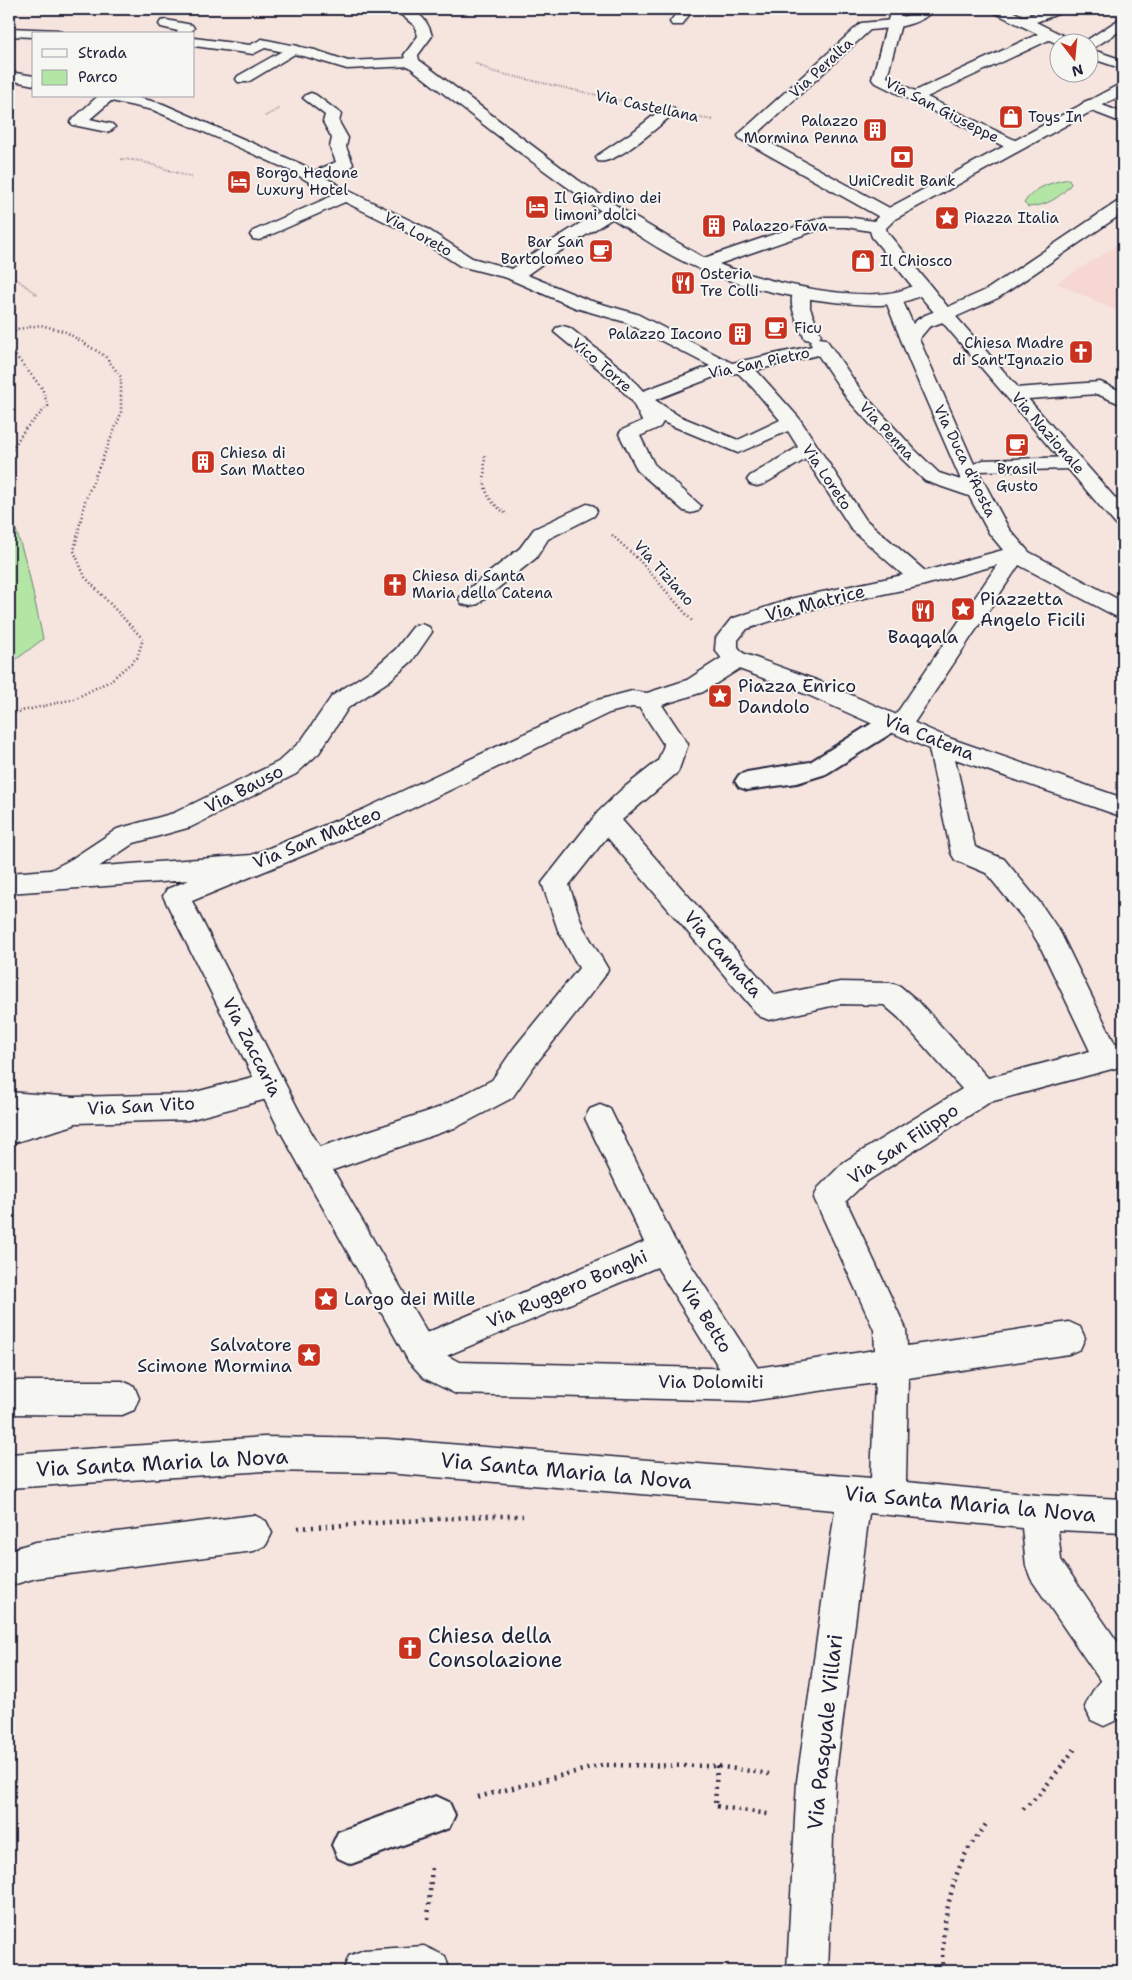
<svg xmlns="http://www.w3.org/2000/svg" width="1132" height="1980" font-family="'Shantell Sans',sans-serif">
<rect width="100%" height="100%" fill="#f6e4df"/>
<filter id="ink" filterUnits="userSpaceOnUse"><feTurbulence type="fractalNoise" baseFrequency=".02" numOctaves="2"/><feDisplacementMap in="SourceGraphic" scale="10" xChannelSelector="R" yChannelSelector="G"/><feConvolveMatrix kernelMatrix="1 2 1 2 8 2 1 2 1" color-interpolation-filters="sRGB"/></filter>
<g filter="url(#ink)">
<!-- built -->
<path fill="#f6d7d2" d="M1123,242V314L1057,283Z"/>
<!-- green -->
<path fill="#b3e5a5" stroke="#6a8470" d="M1069,179L1071,184C1060,198 1046,206 1028,207L1024,203C1034,187 1052,182 1069,179Z
M14,524L27,565L43,639L9,665V527Z"/>
<g fill="none" stroke-linecap="round" stroke-linejoin="round">
<defs>
<path id="service" d="M890,715L898,717L901,723L898,729L826,774L797,783L747,790L739,787L735,781L739,775L747,772L810,762L882,717Z
M436,1796L449,1802L455,1815L449,1828L351,1864L338,1858L332,1845L338,1832Z"/>
<path id="pedestrian" d="M918,9H934C920,27 891,28 870,30L756,135L895,211L897,215L895,219H883L740,139L738,136L740,133L861,23L893,20L908,15Z
M166,20L192,25L194,28L190,34H176L178,31L161,27L159,24L161,21Z
M9,28L58,30L65,34H34V37L9,36Z
M293,45L298,46L300,49L298,52L248,82H238L236,79L238,76Z
M311,93L316,95L341,114L339,122L348,138L346,147L353,164L351,167L314,182L308,180L306,177L308,174L336,162L330,147L332,138L323,122L325,115L303,98L306,95Z
M668,106L673,108L676,111L673,114C659,126 615,166 598,161L596,158L598,155L634,131L663,108Z
M515,270L588,300L637,314L732,363L812,346L810,343L812,340L805,339L803,335C798,322 786,303 795,290L801,289L807,290L810,294V308L821,335L819,338L826,339L862,392L915,450L939,473L961,480L910,363L885,299L888,295L894,294L900,295L913,324C920,315 940,308 951,311L954,315L951,319L929,327L919,339L974,464L983,460L1074,457L1081,459L1084,463L1081,467L1074,469L978,471L1009,529L1029,552L1123,602V618L1115,616L1019,565L908,732L900,735L892,732L888,726L997,565L921,586L798,612L747,629L738,640V647L748,659L745,665C731,669 722,661 715,649L716,638L731,619L794,598L903,575L852,530L806,459L764,484L757,486L750,484L747,480L750,476L798,447L788,431L738,453L663,422L660,427L640,436L654,464L701,506L698,511L691,513L684,511L638,471L619,434L622,430L642,421L632,401L612,380L554,332L556,328L563,326L570,328L626,372L643,391L710,366L625,322L576,308L509,279L506,275L509,271ZM818,355L848,400L901,458L925,481L969,496L989,533L1003,550L925,571L866,520L799,418L756,370ZM738,373L753,388L780,420L738,440L679,416L655,400L719,375Z
M1100,382L1123,392V405L1097,394L1015,400L1008,398L1005,394L1008,390L1015,388Z
M587,504L594,506L597,511L594,516L548,539L536,558L478,604L470,606L462,604L459,599L462,594L520,548L534,529Z
M421,624L429,627L432,632L412,661L389,681L348,708L319,753L296,774L191,827L134,843L88,874L63,887L54,890L45,887L41,880L45,873L70,860L117,829L174,813L278,762L301,741L332,696L373,669L396,649L413,627Z
M271,1072L281,1076L285,1085L281,1094L271,1098L188,1120L75,1123L74,1125L9,1144V1092L74,1097L188,1094Z
M600,1105L610,1109L674,1239L761,1373L765,1385L761,1397L749,1401L737,1397L657,1267L420,1367L409,1362L404,1351L409,1340L644,1242L585,1118L590,1109Z
M9,1381H122L134,1386L139,1398L134,1410L122,1415L9,1414Z
M1123,1663V1712L1117,1720L1104,1726L1091,1720L1085,1707C1093,1688 1104,1671 1123,1663Z"/>
<path id="minor" d="M679,9H693L682,25H672L670,22Z
M891,9H905L887,77L915,91L1038,34L993,12L991,9H1008L1024,17L1046,9H1065L1063,12L1036,22L1070,39L1072,42H1060V45L1049,40L927,97L1021,143L1023,146L1021,149H1009L874,82L872,79Z
M1123,19V29L1095,47L1090,48V42H1084L1118,20Z
M194,38L250,45L262,39L315,50L348,61L412,58L417,59L419,62L417,65L412,66L347,69L307,57L265,48L253,54L194,46Z
M1090,49L1123,60V69L1090,58Z
M9,72L34,76V85L9,80Z
M98,96H132L163,104L303,165L351,192L424,227L472,258L512,269L547,244L606,207H618L620,211L618,215L559,252L521,279L515,280L460,266L412,235L345,202L259,240L253,239L250,235L253,231L332,196L291,171L220,139L153,110L111,101L90,119L112,124L115,127L112,130L107,132L73,125L70,122L73,119Z
M1089,100L1123,113V123L1084,108L1081,105L1084,102Z
M1123,201V213L998,298L951,319L945,320L939,319L936,315L939,311L986,290L1117,202Z
M737,651L824,683L949,738L1123,798V817L955,759L975,847L1004,859L1041,904L1060,932L1115,1044L1123,1042V1066L990,1102L866,1182L846,1201L906,1329L907,1346L1069,1322L1080,1327L1085,1338L1080,1349L1069,1354L908,1378L906,1482L1038,1495L1123,1499V1533L1058,1530L1061,1560L1123,1650V1700L1110,1695L1031,1579L1026,1566L1022,1528L869,1513L835,1781L828,1971H787L797,1781L835,1510L387,1473L264,1471L9,1488V1454L264,1437L387,1439L871,1478L875,1383L749,1401L456,1394L424,1378L409,1362L279,1129L163,896L167,889L189,880L9,893V873L252,855L362,810L594,701L632,691L647,693L687,680L729,653ZM739,669L808,695L929,749L951,853L955,860L986,873L1023,918L1040,946L1090,1051L988,1078L919,1002L900,986L890,983L840,982L775,995L622,820L678,772L688,744L662,705L703,692ZM632,707L640,708L664,745L658,761L621,790L598,812L542,883L558,930L579,968L514,1048L492,1080L438,1108L320,1147L299,1111L192,901L380,824L609,713ZM607,837L759,1016L769,1020L840,1004L884,1005L899,1018L962,1089L844,1162L818,1188L814,1198L874,1330L875,1350L749,1369L459,1362L448,1356L431,1340L333,1170L457,1127L512,1098L534,1066L604,977L608,969L583,927L569,885Z
M254,1515L266,1521L272,1533L266,1545L254,1551L36,1578L9,1586V1550L36,1542Z
M424,1946L445,1956L450,1971H343L349,1956L364,1950Z"/>
<path id="tertiary" d="M394,9C415,8 427,16 432,36L418,55L419,60L578,180L634,217L704,258L824,217H846L874,221L883,211L1118,85L1123,84V94L895,219L886,228L887,232L951,311L1123,507V527L1116,525L920,296C892,309 864,305 834,302C787,297 739,287 695,267C665,254 638,235 610,217C540,170 474,117 407,65L404,55L418,36L415,26ZM826,227H846L870,231L872,237L912,286C873,308 760,281 719,264Z"/>
</defs>
<!-- service casing -->
<use href="#service" stroke="#22223b" stroke-width="4"/>
<!-- pedestrian casing -->
<use href="#pedestrian" stroke="#22223b" stroke-width="3"/>
<!-- minor casing -->
<use href="#minor" stroke="#22223b" stroke-width="3"/>
<!-- tertiary casing -->
<use href="#tertiary" stroke="#22223b" stroke-width="3"/>
<!-- path-far2 -->
<path stroke="#22223b" stroke-width="2" stroke-dasharray="0.5 2" stroke-linecap="butt" d="M475,63L494,72L623,101
M265,116L279,109
M700,118L714,120
M121,159L141,161L193,178
M9,273L37,295"/>
<!-- path-far1 -->
<path stroke="#22223b" stroke-width="2.5" stroke-dasharray="1 3" stroke-linecap="butt" d="M9,337L18,329L41,325L66,332L105,356L121,377V414L85,501L74,551L85,577L143,639L137,658L110,681L74,699L9,714
M9,338L10,349L42,388L48,406L25,429L9,454
M485,456C484,486 481,497 508,515
M612,535L639,560L693,622"/>
<!-- path -->
<path stroke="#22223b" stroke-width="4.5" stroke-dasharray="2 5" stroke-linecap="butt" d="M298,1528L486,1516H523
M717,1766L715,1806L768,1814
M478,1797L602,1765L717,1766L769,1774
M1023,1809L1039,1795L1077,1746
M428,1919L432,1866
M943,1971C939,1938 950,1883 966,1853C972,1842 981,1832 988,1821"/>
<!-- service -->
<use href="#service" fill="#f6f6f2" fill-rule="evenodd"/>
<!-- pedestrian -->
<use href="#pedestrian" fill="#f6f6f2" fill-rule="evenodd"/>
<!-- minor -->
<use href="#minor" fill="#f6f6f2" fill-rule="evenodd"/>
<!-- tertiary -->
<use href="#tertiary" fill="#f6f6f2" fill-rule="evenodd"/>
</g>
</g>
<!-- icons -->
<defs>
<symbol id="shop-square" viewBox="-11 -11 22 22"><rect x="-9" y="-9" width="18" height="18" rx="4" fill="#c8321e" stroke="#f6f6f2"/><path d="M-5-2.5h2.3a2.7 3.5 0 0 1 5.4 0H5L5.5 6h-11ZM-1.5-2.5h3a1.5 2.3 0 0 0-3 0Z" fill="#fff"/></symbol>
<symbol id="building-square" viewBox="-11 -11 22 22"><rect x="-9" y="-9" width="18" height="18" rx="4" fill="#c8321e" stroke="#f6f6f2"/><path d="M-4-6H4V6H1V3H-1V6H-4ZM-2.5-4.3h1.7v1.8h-1.7ZM.8-4.3h1.7v1.8H.8ZM-2.5-1h1.7V.8h-1.7ZM.8-1h1.7V.8H.8Z" fill="#fff"/></symbol>
<symbol id="bank-square" viewBox="-11 -11 22 22"><rect x="-9" y="-9" width="18" height="18" rx="4" fill="#c8321e" stroke="#f6f6f2"/><path d="M-6-4H6V4H-6ZM0-2.3a2.3 2.3 0 1 0 0 4.6a2.3 2.3 0 1 0 0-4.6Z" fill="#fff"/></symbol>
<symbol id="hotel-square" viewBox="-11 -11 22 22"><rect x="-9" y="-9" width="18" height="18" rx="4" fill="#c8321e" stroke="#f6f6f2"/><path d="M-6-4.5h1.5V1H6V5H4.5V3h-9V5H-6ZM-4 0a1.8 1.8 0 1 1 3.6 0ZM.5 0V-2.5h3Q6-2.5 6 0Z" fill="#fff"/></symbol>
<symbol id="sight-square" viewBox="-11 -11 22 22"><rect x="-9" y="-9" width="18" height="18" rx="4" fill="#c8321e" stroke="#f6f6f2"/><path d="M0-6L1.8-2.2L6-1.7L2.9 1.2L3.7 5.4L0 3.3L-3.7 5.4L-2.9 1.2L-6-1.7L-1.8-2.2Z" fill="#fff"/></symbol>
<symbol id="cafe-square" viewBox="-11 -11 22 22"><rect x="-9" y="-9" width="18" height="18" rx="4" fill="#c8321e" stroke="#f6f6f2"/><path d="M-5.5-4.5H6V0H3Q3 3.5 0 3.5H-2.5Q-5.5 3.5-5.5 0ZM3-3.2v2h1.7v-2ZM-6 4.5H4V6H-6Z" fill="#fff"/></symbol>
<symbol id="restaurant-square" viewBox="-11 -11 22 22"><rect x="-9" y="-9" width="18" height="18" rx="4" fill="#c8321e" stroke="#f6f6f2"/><path d="M-5-6h1v4h1v-4h1v4h1v-4h1v5L-1.5 .5V6h-2V.5L-5-1ZM5-6V6H3V1.5H1.5Q1.5-4 5-6Z" fill="#fff"/></symbol>
<symbol id="church-square" viewBox="-11 -11 22 22"><rect x="-9" y="-9" width="18" height="18" rx="4" fill="#c8321e" stroke="#f6f6f2"/><path d="M-1.2-6h2.4v3.5h3.3v2.4h-3.3V6h-2.4V-.1h-3.3v-2.4h3.3Z" fill="#fff"/></symbol>
</defs>
<g fill-rule="evenodd">
<use href="#shop-square" x="997" y="103" width="28" height="28"/>
<use href="#building-square" x="861" y="116" width="28" height="28"/>
<use href="#bank-square" x="888" y="143" width="28" height="28"/>
<use href="#hotel-square" x="225" y="168" width="28" height="28"/>
<use href="#hotel-square" x="523" y="193" width="28" height="28"/>
<use href="#sight-square" x="933" y="204" width="28" height="28"/>
<use href="#building-square" x="700" y="212" width="28" height="28"/>
<use href="#cafe-square" x="587" y="237" width="28" height="28"/>
<use href="#shop-square" x="849" y="247" width="28" height="28"/>
<use href="#restaurant-square" x="669" y="269" width="28" height="28"/>
<use href="#cafe-square" x="762" y="314" width="28" height="28"/>
<use href="#building-square" x="726" y="320" width="28" height="28"/>
<use href="#church-square" x="1067" y="338" width="28" height="28"/>
<use href="#cafe-square" x="1003" y="431" width="28" height="28"/>
<use href="#building-square" x="189" y="448" width="28" height="28"/>
<use href="#church-square" x="381" y="571" width="28" height="28"/>
<use href="#sight-square" x="949" y="595" width="28" height="28"/>
<use href="#restaurant-square" x="909" y="597" width="28" height="28"/>
<use href="#sight-square" x="706" y="682" width="28" height="28"/>
<use href="#sight-square" x="312" y="1285" width="28" height="28"/>
<use href="#sight-square" x="295" y="1341" width="28" height="28"/>
<use href="#church-square" x="396" y="1634" width="28" height="28"/>
</g>
<g text-anchor="middle" stroke-width="4" stroke-linejoin="round" paint-order="stroke">
<!-- far-street labels -->
<g font-size="15" fill="#22223b" stroke="#f6f6f2">
<text transform="translate(821 68) rotate(-43)" y="5">Via Peralta</text>
<text transform="translate(647 106) rotate(12)" y="5">Via Castellana</text>
<text transform="translate(942 110) rotate(27)" y="5">Via San Giuseppe</text>
<text transform="translate(418 234) rotate(29)" y="5">Via Loreto</text>
<text transform="translate(759 363) rotate(-12)" y="5">Via San Pietro</text>
<text transform="translate(602 365) rotate(41)" y="5">Vico Torre</text>
<text transform="translate(887 431) rotate(47)" y="5">Via Penna</text>
<text transform="translate(1048 433) rotate(49)" y="5">Via Nazionale</text>
<text transform="translate(965 461) rotate(64)" y="5">Via Duca d'Aosta</text>
<text transform="translate(827 477) rotate(56)" y="5">Via Loreto</text>
<text transform="translate(664 573) rotate(48)" y="5">Via Tiziano</text>
</g>
<!-- far-poi labels -->
<g font-size="15" fill="#22223b" stroke="#f6f6f2" text-anchor="start">
<text x="1028" y="122">Toys In</text>
<text x="858" y="126" text-anchor="end">Palazzo<tspan x="858" dy="17">Mormina Penna</tspan></text>
<text x="256" y="178">Borgo Hedone<tspan x="256" dy="17">Luxury Hotel</tspan></text>
<text x="902" y="186" text-anchor="middle">UniCredit Bank</text>
<text x="554" y="203">Il Giardino dei<tspan x="554" dy="17">limoni dolci</tspan></text>
<text x="964" y="223">Piazza Italia</text>
<text x="732" y="231">Palazzo Fava</text>
<text x="584" y="247" text-anchor="end">Bar San<tspan x="584" dy="17">Bartolomeo</tspan></text>
<text x="880" y="266">Il Chiosco</text>
<text x="700" y="279">Osteria<tspan x="700" dy="17">Tre Colli</tspan></text>
<text x="794" y="333">Ficu</text>
<text x="722" y="339" text-anchor="end">Palazzo Iacono</text>
<text x="1064" y="348" text-anchor="end">Chiesa Madre<tspan x="1064" dy="17">di Sant'Ignazio</tspan></text>
<text x="220" y="458">Chiesa di<tspan x="220" dy="17">San Matteo</tspan></text>
<text x="1017" y="474" text-anchor="middle">Brasil<tspan x="1017" dy="17">Gusto</tspan></text>
<text x="412" y="581">Chiesa di Santa<tspan x="412" dy="17">Maria della Catena</tspan></text>
</g>
<!-- poi labels -->
<g font-size="18" fill="#22223b" stroke="#f6f6f2" text-anchor="start">
<text x="980" y="605">Piazzetta<tspan x="980" dy="21">Angelo Ficili</tspan></text>
<text x="923" y="643" text-anchor="middle">Baqqala</text>
<text x="738" y="692">Piazza Enrico<tspan x="738" dy="21">Dandolo</tspan></text>
<text x="344" y="1305">Largo dei Mille</text>
<text x="292" y="1351" text-anchor="end">Salvatore<tspan x="292" dy="21">Scimone Mormina</tspan></text>
</g>
<!-- street labels -->
<g font-size="18" fill="#22223b" stroke="#f6f6f2">
<text transform="translate(815 603) rotate(-14)" y="6">Via Matrice</text>
<text transform="translate(929 737) rotate(22)" y="6">Via Catena</text>
<text transform="translate(244 789) rotate(-27)" y="6">Via Bauso</text>
<text transform="translate(317 838) rotate(-22)" y="6">Via San Matteo</text>
<text transform="translate(723 954) rotate(49)" y="6">Via Cannata</text>
<text transform="translate(252 1047) rotate(63)" y="6">Via Zaccaria</text>
<text transform="translate(141 1106) rotate(-3)" y="6">Via San Vito</text>
<text transform="translate(903 1144) rotate(-34)" y="6">Via San Filippo</text>
<text transform="translate(567 1289) rotate(-23)" y="6">Via Ruggero Bonghi</text>
<text transform="translate(706 1317) rotate(58)" y="6">Via Betto</text>
<text x="711" y="1388">Via Dolomiti</text>
</g>
<!-- near-street labels -->
<g font-size="21" fill="#22223b" stroke="#f6f6f2">
<text transform="translate(162 1463) rotate(-3)" y="7">Via Santa Maria la Nova</text>
<text transform="translate(566 1471) rotate(5)" y="7">Via Santa Maria la Nova</text>
<text transform="translate(970 1504) rotate(5)" y="7">Via Santa Maria la Nova</text>
<text transform="translate(825 1732) rotate(-84)" y="7">Via Pasquale Villari</text>
</g>
<!-- near-poi labels -->
<g font-size="21" fill="#22223b" stroke="#f6f6f2" text-anchor="start">
<text x="428" y="1643">Chiesa della<tspan x="428" dy="24">Consolazione</tspan></text>
</g>
</g>
<!-- margin -->
<rect width="1132" height="1980" fill="none" stroke="#f6f6f2" stroke-width="30"/>
<rect x="15" y="15" width="1102" height="1950" fill="none" stroke="#22223b" stroke-width="2" filter="url(#ink)"/>
<!-- legend -->
<rect x="32" y="32" width="162" height="65" fill="#f6f6f2" stroke="#a1a1a9"/>
<rect x="42" y="49" width="25" height="8" fill="#f6f6f2" stroke="#a1a1a9"/>
<text x="78" y="58" font-size="15" fill="#22223b">Strada</text>
<rect x="42" y="70" width="25" height="15" fill="#b3e5a5" stroke="#a1a1a9"/>
<text x="78" y="82" font-size="15" fill="#22223b">Parco</text>
<!-- north arrow -->
<g transform="translate(1074 58) rotate(164)"><circle r="24" fill="#f6f6f2" stroke="#a1a1a9"/>
<path d="M0-4L9 19L0 12L-9 19Z" fill="#c8321e"/>
<text y="-8" font-size="14" font-weight="bold" text-anchor="middle" fill="#22223b">N</text>
</g>
</svg>
